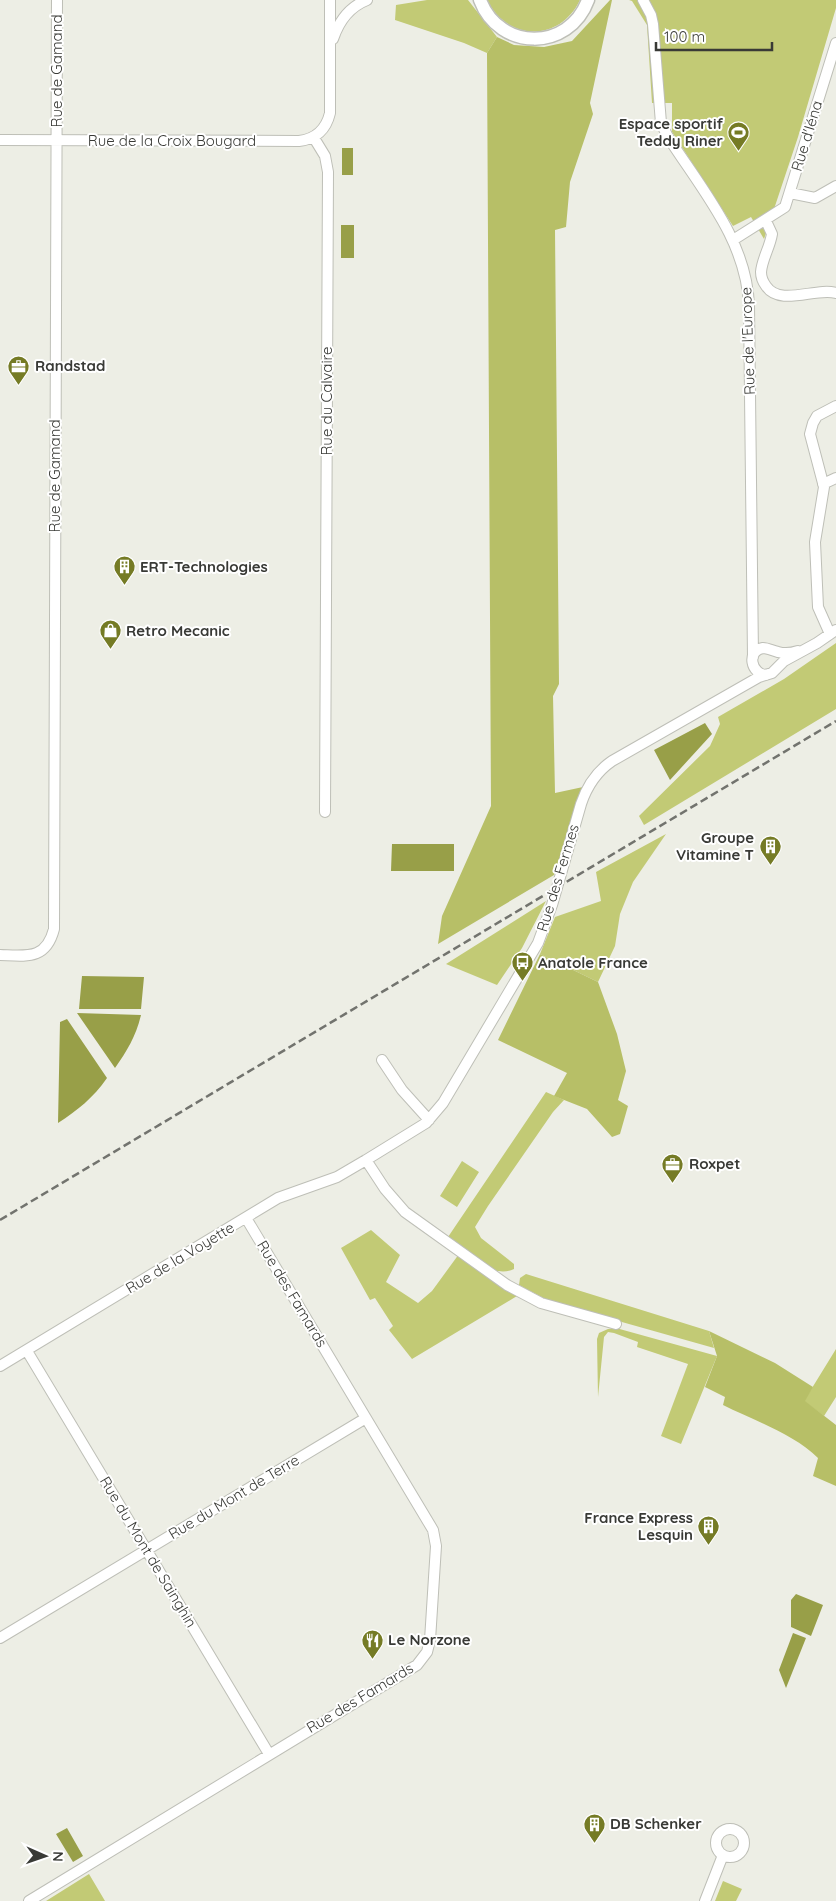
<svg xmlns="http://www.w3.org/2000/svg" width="836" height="1901" font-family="Quicksand,sans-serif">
<rect width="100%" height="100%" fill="#edeee5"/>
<!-- green -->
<path fill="#c2ca75" d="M427,0H468L497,37L487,53L464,43L395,20L396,5Z
M487,0H580C560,42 508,42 487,0Z
M629,0H836V8L798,137L764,239L751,217L733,226L672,132V103H652L647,25L632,1Z
M836,643V709L644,825L639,816L710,746L720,724L718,717L784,679Z
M666,834L633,882L620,914L615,946L598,982L540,954L555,917L601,901L596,872Z
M546,901L522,948L497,985L446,964Z
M546,1092L564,1100L553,1112L488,1206L475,1227L481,1238L514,1264V1269C490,1280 465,1251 448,1237Z
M462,1161L479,1172L457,1207L440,1196Z
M371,1230L400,1255L386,1282L418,1303L432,1291L459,1254L517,1296L412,1359L389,1330L393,1326L375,1298L370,1300L341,1248Z
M526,1274L709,1331L714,1348L551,1302L519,1285L520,1278Z
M616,1328L717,1356L681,1444L661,1436L688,1364L637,1347L638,1342L614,1333L608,1332L604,1337L598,1397L597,1339L599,1333L608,1329Z
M836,1349V1397L824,1416L804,1401Z
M89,1874L105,1901H46Z
M723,1881L742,1889L736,1901H715Z"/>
<!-- forest -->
<path fill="#b7bf67" d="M610,0H612L590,103L593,114L570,182L566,227L555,230L559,684L553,696L555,793L583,787L554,875L438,944L442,916L491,806L487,53L497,37L514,45L544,47L572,41Z
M540,954L598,982L617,1034L626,1071L618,1100L628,1106L620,1134L612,1137L587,1109L554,1096L567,1073L498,1040Z
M709,1331L775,1363L813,1387L805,1401L836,1425V1486L813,1476L818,1458C794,1434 753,1420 723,1405L725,1397L705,1387L717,1356Z"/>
<!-- water -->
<path fill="#989f48" d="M342,148H353V175H342Z
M341,225H354V258H341Z
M705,723L712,734L670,780L654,750Z
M392,844H454V871H391Z
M82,976L144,977L141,1009H79Z
M77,1013L141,1015C136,1036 127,1051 115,1068Z
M67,1019L107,1078C93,1098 78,1110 58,1123L60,1022Z
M796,1594L823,1605L811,1636L791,1627V1600Z
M793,1633L806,1638L786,1688L779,1670Z
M67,1828L83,1856L73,1862L56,1834Z"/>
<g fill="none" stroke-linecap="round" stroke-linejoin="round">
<defs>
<path id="minor" d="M643,0L651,15L653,24L661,123L668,137C702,190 747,241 749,306L753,657
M333,39C339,21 349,7 367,0
M314,138L325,156L328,172L325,812
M0,140L299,141C316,139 326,130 330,113V0
M790,193L815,198L836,186
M766,221L772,234C770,247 762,259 761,272C761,277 763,282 766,286C780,307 816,287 836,293
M733,240L785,207L836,43
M823,484L836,478
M830,634L818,607L815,542L824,487L810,434L813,423L817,416L836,406
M766,675C751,674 746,651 763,648C768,648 773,651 778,652C785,654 792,653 798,651
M0,955C27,956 46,960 54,929L57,0
M382,1060L402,1090L429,1120
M366,1160L385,1189L405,1212L507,1285L541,1303L616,1324
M27,1351L269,1754
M0,1366L278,1198L337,1177L366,1160L426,1123L443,1103L538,943L552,905L581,804C587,786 596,772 612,761L759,677L772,673L784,661L817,643L836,630
M0,1638L366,1418
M716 1843a14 14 0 1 1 28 0a14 14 0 1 1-28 0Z
M29,1901L417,1665L427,1652L430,1640L436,1546L433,1530L246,1218
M705,1901L723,1855"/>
<path id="major" d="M480,0C499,51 569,52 588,0"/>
</defs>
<!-- minor casing -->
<use href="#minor" stroke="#bebfb7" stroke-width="12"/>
<!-- major casing -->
<use href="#major" stroke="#bebfb7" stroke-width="15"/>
<!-- minor -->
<use href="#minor" stroke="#fff" stroke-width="10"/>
<!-- major -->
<use href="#major" stroke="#fff" stroke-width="12"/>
<!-- rail -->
<path stroke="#72736e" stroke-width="2.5" stroke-dasharray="8 4" stroke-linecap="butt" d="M0,1220L836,721"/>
</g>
<!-- icons -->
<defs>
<symbol id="stadium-pin" viewBox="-11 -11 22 30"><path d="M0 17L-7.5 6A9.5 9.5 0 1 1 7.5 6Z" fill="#757b25" stroke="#fff"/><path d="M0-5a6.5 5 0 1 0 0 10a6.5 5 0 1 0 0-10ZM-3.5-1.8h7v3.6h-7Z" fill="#fff"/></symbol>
<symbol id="office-pin" viewBox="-11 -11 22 30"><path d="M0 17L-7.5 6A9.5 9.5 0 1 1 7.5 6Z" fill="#757b25" stroke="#fff"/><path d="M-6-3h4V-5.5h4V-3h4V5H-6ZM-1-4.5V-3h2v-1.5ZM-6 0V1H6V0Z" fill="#fff"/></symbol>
<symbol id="building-pin" viewBox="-11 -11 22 30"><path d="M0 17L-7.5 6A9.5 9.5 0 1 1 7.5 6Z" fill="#757b25" stroke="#fff"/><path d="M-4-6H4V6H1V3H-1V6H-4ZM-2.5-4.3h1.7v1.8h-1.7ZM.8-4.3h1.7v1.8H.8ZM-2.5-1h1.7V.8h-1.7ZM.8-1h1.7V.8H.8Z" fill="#fff"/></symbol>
<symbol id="shop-pin" viewBox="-11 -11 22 30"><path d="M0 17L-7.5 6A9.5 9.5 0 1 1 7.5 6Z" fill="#757b25" stroke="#fff"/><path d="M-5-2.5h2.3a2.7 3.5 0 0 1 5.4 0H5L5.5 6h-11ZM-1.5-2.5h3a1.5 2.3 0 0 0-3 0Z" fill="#fff"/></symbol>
<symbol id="bus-pin" viewBox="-11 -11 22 30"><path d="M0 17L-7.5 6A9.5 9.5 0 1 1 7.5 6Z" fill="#757b25" stroke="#fff"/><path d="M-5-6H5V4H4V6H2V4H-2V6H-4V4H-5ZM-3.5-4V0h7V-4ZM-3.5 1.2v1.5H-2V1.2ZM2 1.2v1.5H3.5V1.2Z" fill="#fff"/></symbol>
<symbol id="restaurant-pin" viewBox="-11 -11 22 30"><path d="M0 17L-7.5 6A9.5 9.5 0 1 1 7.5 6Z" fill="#757b25" stroke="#fff"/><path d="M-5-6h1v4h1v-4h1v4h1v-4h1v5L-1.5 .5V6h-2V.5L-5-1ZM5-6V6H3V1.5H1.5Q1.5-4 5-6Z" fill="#fff"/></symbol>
</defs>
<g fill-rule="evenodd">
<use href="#stadium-pin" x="726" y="120" width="25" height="34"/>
<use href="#office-pin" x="6" y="354" width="25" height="34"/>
<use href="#building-pin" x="112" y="554" width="25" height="34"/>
<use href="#shop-pin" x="98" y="618" width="25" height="34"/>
<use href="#building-pin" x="758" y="834" width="25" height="34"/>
<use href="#bus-pin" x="510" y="950" width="25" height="34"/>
<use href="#office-pin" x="660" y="1152" width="25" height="34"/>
<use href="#building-pin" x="696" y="1514" width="25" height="34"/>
<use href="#restaurant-pin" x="360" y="1628" width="25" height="34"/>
<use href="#building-pin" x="582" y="1812" width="25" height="34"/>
</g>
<g text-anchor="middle" stroke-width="4" stroke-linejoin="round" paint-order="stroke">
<!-- street labels -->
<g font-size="15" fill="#393a36" stroke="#fff">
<text transform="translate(57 71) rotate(-90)" y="5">Rue de Gamand</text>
<text transform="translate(807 136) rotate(-73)" y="5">Rue d'Iéna</text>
<text x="172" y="146">Rue de la Croix Bougard</text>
<text transform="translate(748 341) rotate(-92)" y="5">Rue de l'Europe</text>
<text transform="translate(327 401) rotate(-90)" y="5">Rue du Calvaire</text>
<text transform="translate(55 476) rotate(-90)" y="5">Rue de Gamand</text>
<text transform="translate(558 878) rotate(-73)" y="5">Rue des Fermes</text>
<text transform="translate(180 1258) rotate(-31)" y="5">Rue de la Voyette</text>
<text transform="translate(292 1294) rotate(59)" y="5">Rue des Famards</text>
<text transform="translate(234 1497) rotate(-31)" y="5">Rue du Mont de Terre</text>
<text transform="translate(148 1552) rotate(59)" y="5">Rue du Mont de Sainghin</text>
<text transform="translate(360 1698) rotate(-31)" y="5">Rue des Famards</text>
</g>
<!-- poi labels -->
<g font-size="15" font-weight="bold" fill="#393a36" stroke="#fff" text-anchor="start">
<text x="723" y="129" text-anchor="end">Espace sportif<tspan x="723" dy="17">Teddy Riner</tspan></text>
<text x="35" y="371">Randstad</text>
<text x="140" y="572">ERT-Technologies</text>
<text x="126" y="636">Retro Mecanic</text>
<text x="754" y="843" text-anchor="end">Groupe<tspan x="754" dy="17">Vitamine T</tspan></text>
<text x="538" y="968">Anatole France</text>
<text x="689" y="1169">Roxpet</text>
<text x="693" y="1523" text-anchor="end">France Express<tspan x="693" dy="17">Lesquin</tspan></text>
<text x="388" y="1645">Le Norzone</text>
<text x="610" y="1829">DB Schenker</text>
</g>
</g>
<!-- north arrow -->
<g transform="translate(45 1856) rotate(92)" stroke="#ffffff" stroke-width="4" paint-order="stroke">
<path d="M0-4L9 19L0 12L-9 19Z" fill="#393a36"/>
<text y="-8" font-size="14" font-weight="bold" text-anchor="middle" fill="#393a36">N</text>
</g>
<!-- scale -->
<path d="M656 42v8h116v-8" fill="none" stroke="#393a36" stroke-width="2.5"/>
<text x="664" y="42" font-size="15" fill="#393a36" stroke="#ffffff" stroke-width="4" paint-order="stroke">100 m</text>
</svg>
